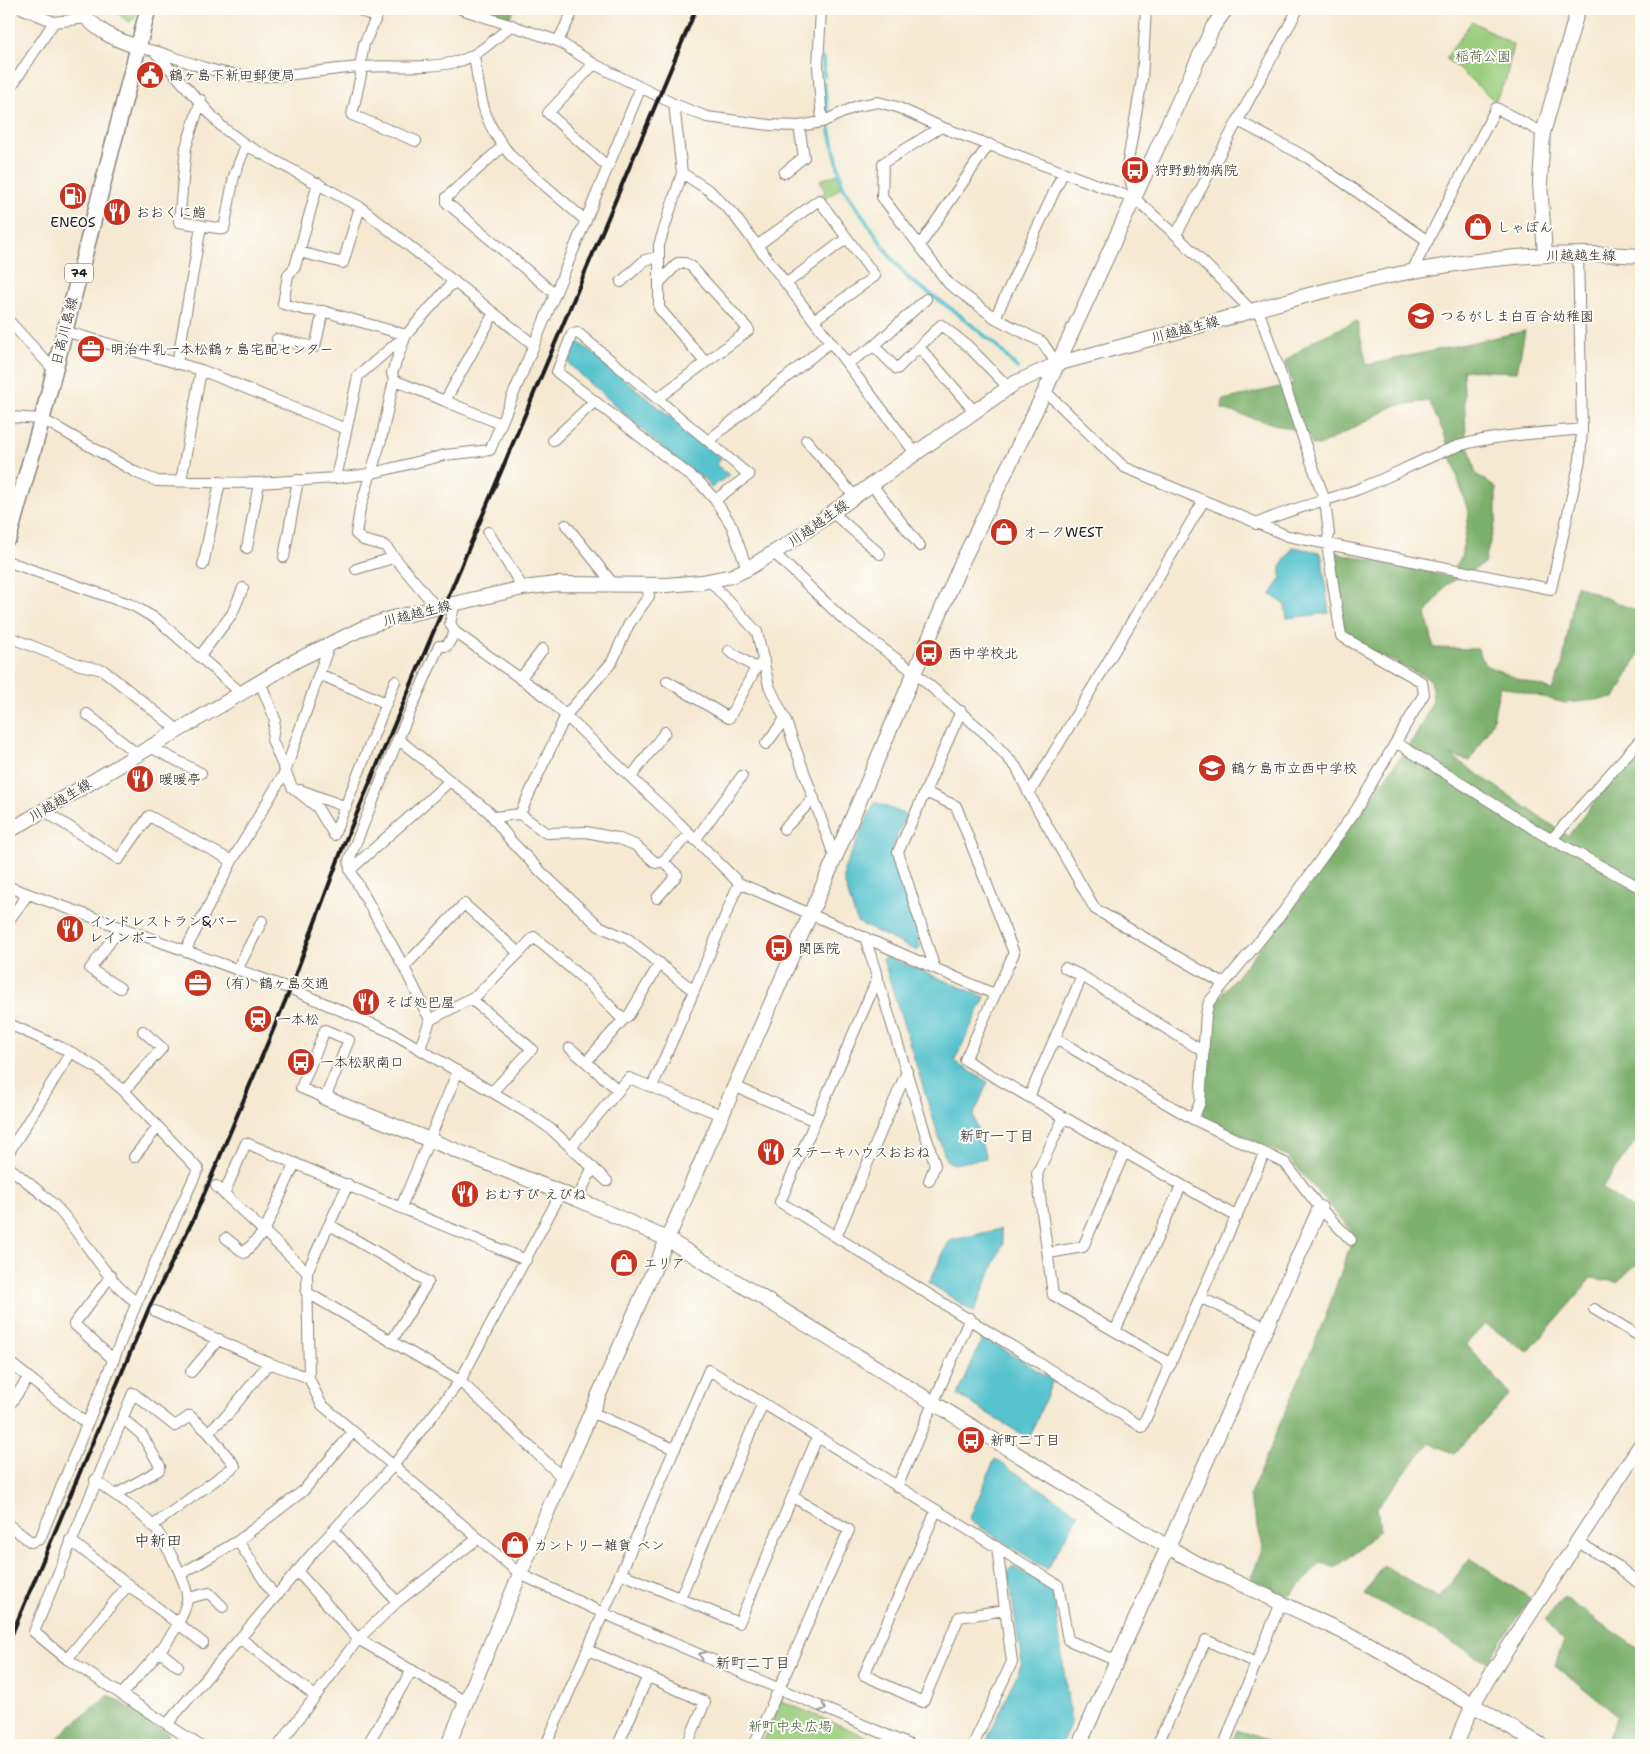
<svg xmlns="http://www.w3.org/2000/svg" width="1650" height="1754" font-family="'Shantell Sans','Klee One',sans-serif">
<rect width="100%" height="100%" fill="#fdfcf7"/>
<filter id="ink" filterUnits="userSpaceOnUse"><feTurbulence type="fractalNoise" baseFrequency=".02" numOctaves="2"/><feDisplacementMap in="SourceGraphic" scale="10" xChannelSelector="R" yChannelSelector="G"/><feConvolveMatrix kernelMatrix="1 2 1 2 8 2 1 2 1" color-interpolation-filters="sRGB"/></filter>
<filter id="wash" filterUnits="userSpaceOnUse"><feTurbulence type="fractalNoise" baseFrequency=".0096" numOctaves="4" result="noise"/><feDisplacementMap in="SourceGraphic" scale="20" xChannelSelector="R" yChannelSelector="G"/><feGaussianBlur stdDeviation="1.12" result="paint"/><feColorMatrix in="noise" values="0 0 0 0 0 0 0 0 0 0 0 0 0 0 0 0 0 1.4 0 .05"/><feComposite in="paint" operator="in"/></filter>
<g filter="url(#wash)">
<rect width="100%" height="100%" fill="#f5e9d2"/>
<!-- green -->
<path fill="#9acd7d" stroke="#5b744c" d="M112,9H137L134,19L129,22Z
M1472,21L1513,45L1506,79L1495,101L1446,58Z
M838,174L841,187L823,201L820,196L825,192L820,180Z
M781,1701L887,1745H762Z"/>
<!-- forest -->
<path fill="#7bb06c" stroke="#4c6644" d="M474,9H515L510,17Z
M1357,321L1367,365L1525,331L1517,372L1463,370L1466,436L1476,474L1496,488V520L1484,564L1446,585L1426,614L1434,648L1478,649L1485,665L1521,680L1552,690L1562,667L1576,585L1641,613V649L1615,698L1565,703L1500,686L1492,723L1470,761L1450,755L1568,836L1601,793L1641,751V1146L1635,1142L1602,1188L1641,1215V1260L1617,1282L1592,1278L1528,1352L1485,1324L1466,1344L1510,1394L1454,1454L1430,1442L1377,1507L1380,1530L1337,1567L1321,1563L1290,1596L1251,1579L1263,1546L1249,1497L1325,1318L1354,1235L1287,1156L1202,1117L1211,1014L1216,1002L1308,888L1417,733L1433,700L1431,680L1341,636L1334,552L1450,577L1461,557L1469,515L1445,436L1429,401L1394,406L1321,445H1312L1308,434L1222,409L1223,400L1293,384L1285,361L1314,340Z
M1470,1559L1530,1598L1488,1662L1365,1594L1383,1565L1439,1598Z
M1563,1597L1641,1650V1745H1604L1618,1716L1555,1665L1564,1641L1545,1620Z
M109,1695L169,1734L162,1745H51L67,1729Z
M1237,1730L1283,1745H1231Z"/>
<!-- water -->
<path fill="#55c2ce" stroke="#386f75" d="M580,343L721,458L716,465L729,475L711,488L703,478L675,459L570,365L569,361L577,344Z
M1293,547L1319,552L1322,557L1329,613L1287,618L1285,604L1271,595L1281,578V566Z
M875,802L906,815L891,851L921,947L917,951L857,922L844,881V869Z
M885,956L985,997L954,1062L988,1082L973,1116L986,1158L954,1164L946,1160L883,959Z
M1000,1229L1003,1243L974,1312L929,1283L949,1241Z
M983,1337L1053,1380L1029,1439L958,1395Z
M995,1459L1079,1514L1047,1569L969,1520Z
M1013,1566L1051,1590L1054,1597L1071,1723L1061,1745H985L1022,1663L1008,1571Z"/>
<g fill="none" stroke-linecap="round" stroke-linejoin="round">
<!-- stream -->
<path stroke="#55c2ce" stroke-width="4" d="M823,58L824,76
M824,83L829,126L843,187L892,259L909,279L957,313L996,345L1017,368"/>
</g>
</g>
<g filter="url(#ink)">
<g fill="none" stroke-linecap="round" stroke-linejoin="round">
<defs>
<path id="street" d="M23,9L54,22L86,18
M358,9L376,18L380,9
M461,9L558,41L594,64L674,104L707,117L770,125L799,126L822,122L857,106L878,102L897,107L941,127L1135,199L1176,235L1252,311
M821,9L818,66L822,122
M376,18L364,44L360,67L361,75L352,115L416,141
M558,41L574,9
M138,47L154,51L222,127L246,145L360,207L534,345L641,87
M155,51C183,60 210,72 239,75C276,80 323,69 361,67C392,65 425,69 456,62C478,57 495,38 512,25
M474,55C481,99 481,121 512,157L586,221
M594,64L548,113L608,167
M9,90L54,22
M201,100L186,147L179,222L224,229L234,176L246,145
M674,104L682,173L710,191L733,214L916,454
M1238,121L1308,158L1428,241
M941,127L883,163L882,197L949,284L995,318L1042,342L1057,364
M503,146L447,197V203L555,294
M682,173L659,245V308L705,362
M784,173L804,157L799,126
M318,183L295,267L288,275L283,304L306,310L323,311L406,335L392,373L394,380L445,401L494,313
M1135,198L1127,167L1142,79L1146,9
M1176,235L1298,9
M758,245L819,200L875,276L814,320
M920,245L989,144
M299,252L343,263L360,207
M1412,271L1496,108L1543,133
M621,282L645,260L659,257
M787,283L847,238
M995,318L1063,173
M9,321L54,370
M64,331L201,370L346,429
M277,339L315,347L323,311
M874,346L897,369L941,325L968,346L1009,388
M919,347L975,412
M848,363L874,346L926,299
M177,364L201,226
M394,380L381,440L360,509L356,534L363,540L385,546L436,607
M1045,391L1124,467L1288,536L1551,589L1580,460L1582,429L1578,254
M658,398L749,330L691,266L685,263H678L659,283
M445,401L501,424
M9,417L42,419L137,473L157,481L259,483L336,478L369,474L445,455L490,450L534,345
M553,440L594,402
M806,440L855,497
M708,441L749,475L715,500L732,526L747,569
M336,478L358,376L406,335L454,281
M181,481L201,370
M872,485L920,546
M715,500L701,484L557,372L572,334L578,333L708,441L830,342
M1203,502L1029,794L1095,909L1224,984
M833,513L880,554
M1256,524C1288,509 1323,502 1356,490C1391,477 1423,458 1458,446C1493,435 1545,433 1582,429
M566,525L614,585
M488,532L523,588
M247,548L259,483
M774,553L843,619L914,672L988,736L1017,768L1029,794
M284,557L298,480
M9,562L132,605L158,620L241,693
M203,565L220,482
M356,569L393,558
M710,581L757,632L769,686L785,719L835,858
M455,603L450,623L455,632L545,696L677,821L739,883L994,994
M9,637L80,665L103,670L178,730
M729,651L756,668
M200,656L232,614L243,588
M319,674L330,643
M520,679L543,649
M667,681L729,718L756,668L764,660
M260,682L275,719L272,740L292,787L317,807L334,835L395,681
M87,714L137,754
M398,739L489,812L511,841L542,873L599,926L628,939L694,991L652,1087L721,1115
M1397,743L1540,833L1641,888
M766,744L785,719
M150,747L201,773
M631,777L665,732
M300,790L346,807
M925,792L961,711
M43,810L119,859L149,816L232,861
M520,814L566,715L612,662L629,624L649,596L647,585
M494,817L520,814L546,833L586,832L617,838L635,845L656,863L663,861L690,834
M784,829L814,798
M695,840L742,776
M1551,840L1641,739
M350,870L450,781
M9,887L291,989L391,1032L534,1117L552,1130L607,1181
M657,898L677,875L663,861
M9,920L28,894
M865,937L935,1165L929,1181
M185,951L232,861L285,772L319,674L386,703
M519,953L534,937L587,982L623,1020L629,1015L660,963
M934,966L898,852L925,792L956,806L1014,953L965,1060L1237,1217
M404,967L464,904L519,953L477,995L430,1020
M1065,968L1082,976
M237,970L262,921
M878,977L780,1202L1142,1427L1264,1154
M120,988L90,969L121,927
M694,991L739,883
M471,999L532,1049L493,1091
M9,1024L71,1052L97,1068L124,1091L198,1169L137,1302L40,1539L31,1542L9,1525
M325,1030L349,1040L325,1098L301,1088Z
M1056,1039L1193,1119L1285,1163L1320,1208L1351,1240
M420,1048L430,1020L404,967L350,870L349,860L398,739L439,646H447L455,632
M570,1048L618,1090
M586,1062L623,1020
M734,1086L815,1121
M124,1091L162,1048L143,1031
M1029,1097L1082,976L1204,1052
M1064,1117L1037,1174L1053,1295L1171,1364
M1193,1119L1200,1102L1206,1014L1209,1002L1283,912L1356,810L1424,694L1422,682L1341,636L1327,544L1329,534L1325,501L1258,309
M571,1147L629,1078L652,1087
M9,1152L71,1052
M134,1157L158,1127
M9,1167C25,1181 44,1194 58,1209C81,1233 111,1288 137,1302
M348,1184L307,1272L309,1378L321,1404L520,1574L603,1613L910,1745
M216,1186L307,1272
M224,1194L246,1143L526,1260
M577,1199L593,1167
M401,1207L458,1071
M330,1225L428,1282L391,1342
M836,1237L907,1071
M226,1238L244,1253L264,1232L295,1163
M1049,1253L1083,1247L1124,1153
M111,1276L74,1324L114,1360
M306,1292L460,1381L563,1478
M1201,1298L1266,1327
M1594,1309L1641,1337
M155,1311L269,1363L309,1378
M1115,1331L1181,1186
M9,1362L87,1424
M191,1372L219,1339
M9,1406L28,1378
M591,1412L674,1449
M208,1432L227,1415L269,1363
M95,1480C113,1494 136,1508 152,1525C162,1536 190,1586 187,1601C178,1637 146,1666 122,1694
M897,1487L970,1318
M115,1495L159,1470L160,1466L142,1435L122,1418
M936,1511L864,1675L923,1702L959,1617L1006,1610
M152,1526L235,1466L208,1432L190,1416L175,1426L133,1393L34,1632L67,1659L199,1745
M334,1531L397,1602
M70,1540L203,1643
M238,1541L275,1597
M1578,1542L1616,1565L1641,1585
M297,1571L358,1639L466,1702
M620,1573L739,1623L817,1438
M181,1574L238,1541L303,1491L353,1432
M188,1598L209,1593L223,1607
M680,1598L763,1403
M240,1638L315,1696
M588,1650L705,1702L687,1745
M159,1651L178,1666
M67,1659L129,1584
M167,1724L317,1548L392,1467L460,1381L561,1193
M279,1745L358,1639L397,1602L477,1539
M367,1745L412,1670
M546,1745L709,1370L1058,1585L1068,1640L1117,1661
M618,1745L648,1676
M754,1745L849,1530L793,1497
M973,1745L1012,1662L997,1547
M1157,1745L1206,1640L1256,1663L1281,1603
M1224,1745L1256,1663"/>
<path id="secondary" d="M79,9C95,30 113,39 138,47
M1545,254L1540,183L1543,133L1578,9
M9,831L297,660L363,628L392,618L523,588L556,584L667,585L702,582L732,576L747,569L789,543L1015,383L1057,364C1122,346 1187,330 1251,311C1378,274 1508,246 1641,256
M325,1098L577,1199L667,1239L1168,1547L1202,1566L1367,1643L1541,1745
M448,1745L520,1574L835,858L961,564L1045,391L1213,27L1226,9
M1079,1745L1320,1208
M1456,1745L1473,1704L1491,1674L1641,1444"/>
<path id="primary" d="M9,537L42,419L148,9"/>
</defs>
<!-- street casing -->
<use href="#street" stroke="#888277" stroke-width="12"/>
<!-- secondary casing -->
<use href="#secondary" stroke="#888277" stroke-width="16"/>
<!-- primary casing -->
<use href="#primary" stroke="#888277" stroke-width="18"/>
<!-- street -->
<use href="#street" stroke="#fff" stroke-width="10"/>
<!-- secondary -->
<use href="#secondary" stroke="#fff" stroke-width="14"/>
<!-- primary -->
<use href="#primary" stroke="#fff" stroke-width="15"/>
<!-- rail -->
<path stroke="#1c1c1c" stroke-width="4" d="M9,1641L149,1308L193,1220L210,1180L289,992L344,844L696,9"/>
</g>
<!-- one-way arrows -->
<defs><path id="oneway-chevron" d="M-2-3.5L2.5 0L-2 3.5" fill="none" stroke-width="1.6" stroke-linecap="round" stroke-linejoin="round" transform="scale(1.25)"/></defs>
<g stroke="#999">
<use href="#oneway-chevron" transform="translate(702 1655) rotate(-157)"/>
<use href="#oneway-chevron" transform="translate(823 1708) rotate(24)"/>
</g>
</g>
<!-- icons -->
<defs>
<symbol id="civic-disc" viewBox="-11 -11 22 22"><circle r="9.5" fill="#c8321e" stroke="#fdfcf7"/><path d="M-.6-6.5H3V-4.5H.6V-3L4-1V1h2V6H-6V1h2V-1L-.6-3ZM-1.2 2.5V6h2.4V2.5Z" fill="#fff"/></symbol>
<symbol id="bus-disc" viewBox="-11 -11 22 22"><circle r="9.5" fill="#c8321e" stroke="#fdfcf7"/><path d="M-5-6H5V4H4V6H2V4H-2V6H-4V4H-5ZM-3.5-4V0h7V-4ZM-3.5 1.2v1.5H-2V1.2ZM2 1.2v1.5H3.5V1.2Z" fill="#fff"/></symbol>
<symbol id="fuel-disc" viewBox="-11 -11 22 22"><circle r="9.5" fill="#c8321e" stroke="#fdfcf7"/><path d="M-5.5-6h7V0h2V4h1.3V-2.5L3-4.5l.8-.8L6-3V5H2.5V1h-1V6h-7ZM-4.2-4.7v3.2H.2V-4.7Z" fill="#fff"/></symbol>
<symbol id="restaurant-disc" viewBox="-11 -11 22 22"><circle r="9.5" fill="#c8321e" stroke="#fdfcf7"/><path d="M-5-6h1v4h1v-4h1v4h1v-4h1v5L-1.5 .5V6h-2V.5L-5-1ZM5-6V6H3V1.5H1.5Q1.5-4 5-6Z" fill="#fff"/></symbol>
<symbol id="shop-disc" viewBox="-11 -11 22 22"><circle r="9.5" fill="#c8321e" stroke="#fdfcf7"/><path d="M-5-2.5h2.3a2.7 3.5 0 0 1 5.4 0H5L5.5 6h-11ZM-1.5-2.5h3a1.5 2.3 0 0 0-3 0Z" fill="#fff"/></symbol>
<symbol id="school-disc" viewBox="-11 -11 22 22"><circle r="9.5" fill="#c8321e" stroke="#fdfcf7"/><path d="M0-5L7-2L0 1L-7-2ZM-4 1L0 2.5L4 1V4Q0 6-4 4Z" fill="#fff"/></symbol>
<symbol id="office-disc" viewBox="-11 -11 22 22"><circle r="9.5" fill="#c8321e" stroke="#fdfcf7"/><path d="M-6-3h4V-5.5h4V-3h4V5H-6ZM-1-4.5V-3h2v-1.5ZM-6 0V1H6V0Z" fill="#fff"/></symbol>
<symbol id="station-disc" viewBox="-11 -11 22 22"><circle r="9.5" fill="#c8321e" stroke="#fdfcf7"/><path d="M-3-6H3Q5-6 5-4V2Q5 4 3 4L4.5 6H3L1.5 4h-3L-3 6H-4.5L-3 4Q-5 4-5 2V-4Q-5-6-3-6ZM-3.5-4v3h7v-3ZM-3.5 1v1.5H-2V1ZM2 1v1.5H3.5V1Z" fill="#fff"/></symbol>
</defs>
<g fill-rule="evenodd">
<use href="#civic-disc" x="134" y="59" width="32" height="32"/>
<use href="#bus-disc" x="1119" y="154" width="32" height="32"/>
<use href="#fuel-disc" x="57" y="180" width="32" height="32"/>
<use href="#restaurant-disc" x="101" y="196" width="32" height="32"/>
<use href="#shop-disc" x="1462" y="211" width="32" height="32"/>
<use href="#school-disc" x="1405" y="300" width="32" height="32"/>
<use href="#office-disc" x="75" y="333" width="32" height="32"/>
<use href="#shop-disc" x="988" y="516" width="32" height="32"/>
<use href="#bus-disc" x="913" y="637" width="32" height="32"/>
<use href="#school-disc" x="1196" y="752" width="32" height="32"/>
<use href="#restaurant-disc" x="124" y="763" width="32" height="32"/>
<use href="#restaurant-disc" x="54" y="913" width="32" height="32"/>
<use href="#bus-disc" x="763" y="932" width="32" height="32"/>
<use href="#office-disc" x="182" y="967" width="32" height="32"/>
<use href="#restaurant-disc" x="350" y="986" width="32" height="32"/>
<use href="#station-disc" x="242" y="1003" width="32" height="32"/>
<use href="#bus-disc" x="285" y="1046" width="32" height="32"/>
<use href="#restaurant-disc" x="755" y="1136" width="32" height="32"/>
<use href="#restaurant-disc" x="449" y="1178" width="32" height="32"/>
<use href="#shop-disc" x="608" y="1247" width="32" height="32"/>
<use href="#bus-disc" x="955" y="1424" width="32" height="32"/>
<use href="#shop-disc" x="499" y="1529" width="32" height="32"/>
</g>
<g text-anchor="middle" stroke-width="4" stroke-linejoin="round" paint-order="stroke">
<!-- shield labels -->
<rect fill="#fdfcf7" stroke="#605f5e" stroke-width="1" x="65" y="263.5" width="28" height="19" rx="4"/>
<g font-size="12" font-weight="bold" fill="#1c1c1c">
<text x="79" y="277">74</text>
</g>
<!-- park labels -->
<g font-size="14" fill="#485a3e" stroke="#fdfcf7">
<text x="1483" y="61">稲荷公園</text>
<text x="790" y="1731">新町中央広場</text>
</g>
<!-- poi labels -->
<g font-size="14" fill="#1c1c1c" stroke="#fdfcf7" text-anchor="start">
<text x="169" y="80">鶴ヶ島下新田郵便局</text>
<text x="1154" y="175">狩野動物病院</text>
<text x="136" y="217">おおくに鮨</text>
<text x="73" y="227" text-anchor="middle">ENEOS</text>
<text x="1497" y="232">しゃぼん</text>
<text x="1440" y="321">つるがしま白百合幼稚園</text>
<text x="110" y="354">明治牛乳一本松鶴ヶ島宅配センター</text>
<text x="1023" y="537">オークWEST</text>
<text x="948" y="658">西中学校北</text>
<text x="1231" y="773">鶴ケ島市立西中学校</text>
<text x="159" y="784">暖暖亭</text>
<text x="89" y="926">インドレストラン&amp;バー<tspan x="89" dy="16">レインボー</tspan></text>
<text x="798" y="953">関医院</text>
<text x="217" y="988">（有）鶴ヶ島交通</text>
<text x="385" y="1007">そば処巴屋</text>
<text x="277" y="1024">一本松</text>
<text x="320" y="1067">一本松駅南口</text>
<text x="790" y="1157">ステーキハウスおおね</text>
<text x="484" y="1199">おむすび えびね</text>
<text x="643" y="1268">エリア</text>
<text x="990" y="1445">新町二丁目</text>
<text x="534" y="1550">カントリー雑貨 ベン</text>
</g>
<!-- street labels -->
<g font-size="14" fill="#1c1c1c" stroke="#fdfcf7">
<text x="1581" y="260">川越越生線</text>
<text transform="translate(1185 329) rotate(-15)" y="5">川越越生線</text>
<text transform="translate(64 331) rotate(-76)" y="5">日高川島線</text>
<text transform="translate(818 523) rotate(-35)" y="5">川越越生線</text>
<text transform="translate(417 613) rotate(-14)" y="5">川越越生線</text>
<text transform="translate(60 800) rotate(-31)" y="5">川越越生線</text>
</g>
<!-- neighbourhood labels -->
<g font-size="15" fill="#1c1c1c" stroke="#fdfcf7">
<text x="997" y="1141">新町一丁目</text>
<text x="753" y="1668">新町二丁目</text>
</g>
<!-- quarter labels -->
<g font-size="16" fill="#1c1c1c" stroke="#fdfcf7">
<text x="158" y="1546">中新田</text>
</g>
</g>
<!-- margin -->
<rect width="1650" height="1754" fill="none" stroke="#fdfcf7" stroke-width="30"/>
</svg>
